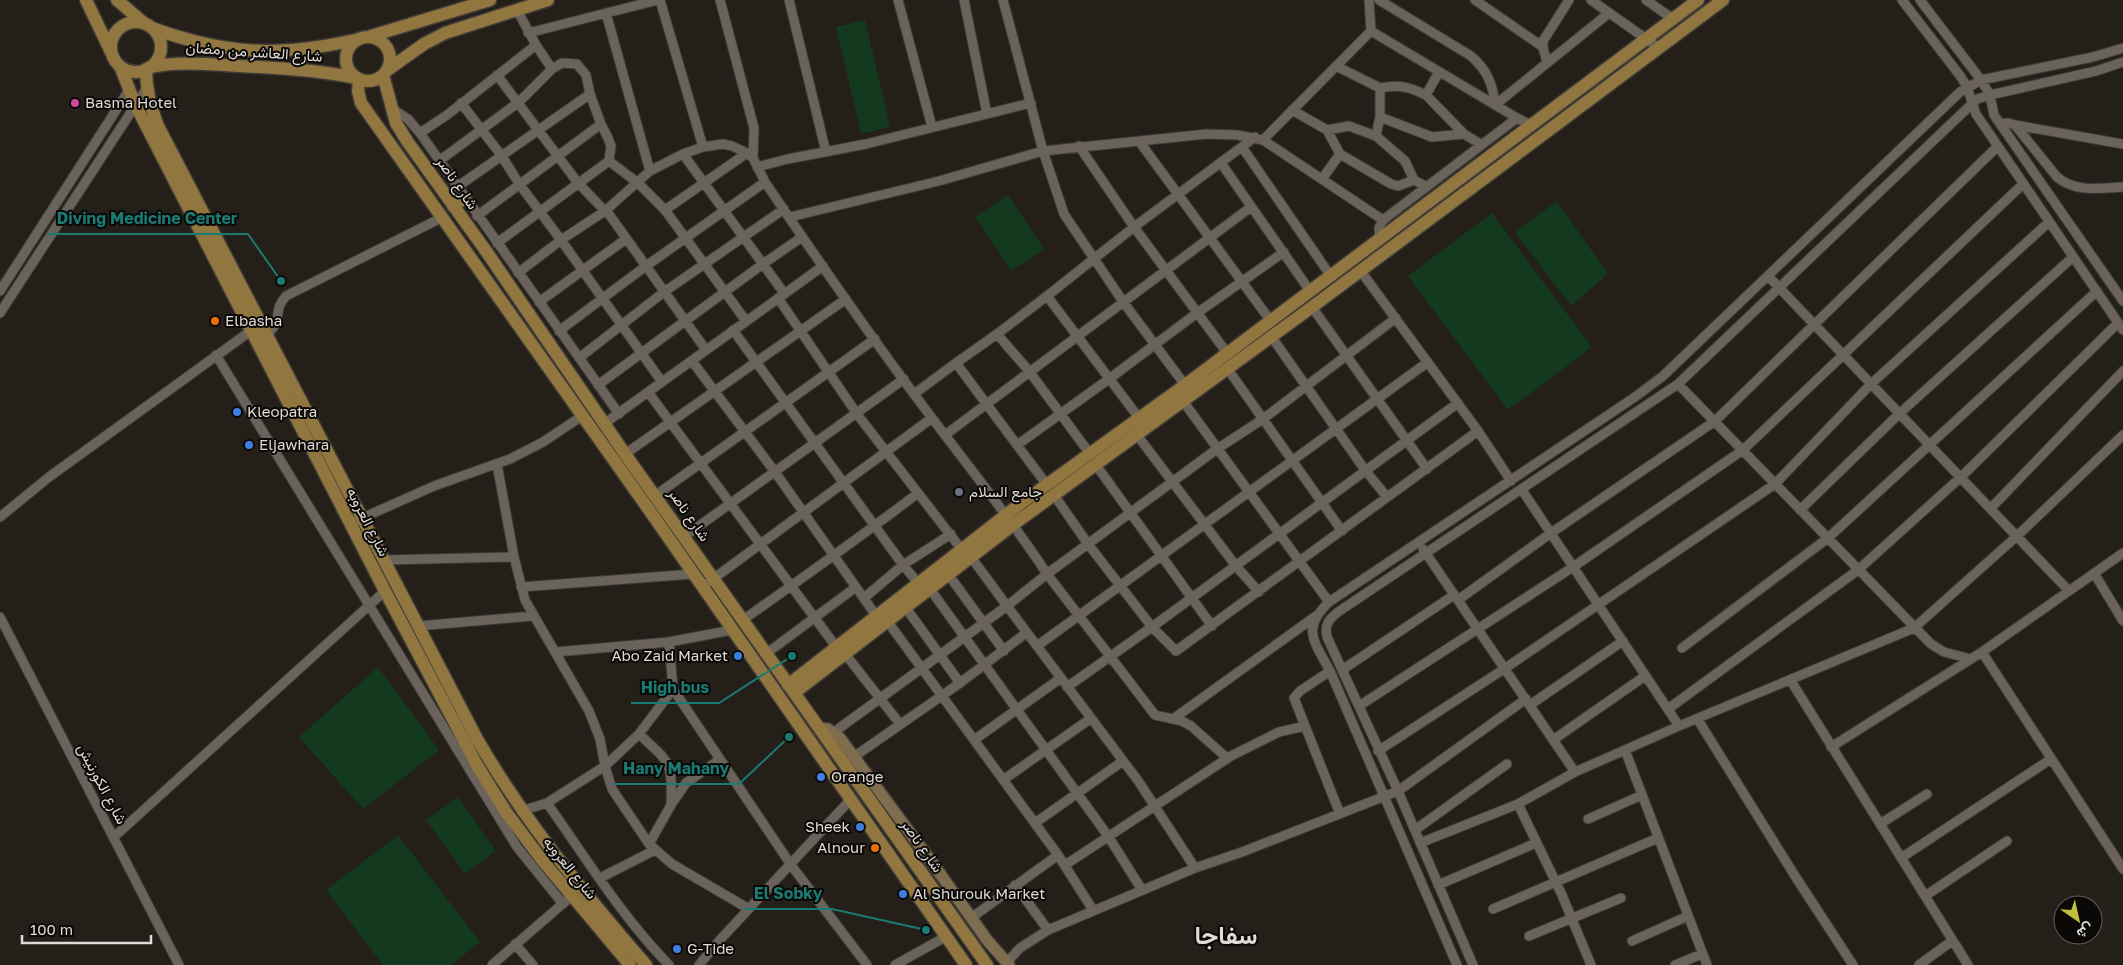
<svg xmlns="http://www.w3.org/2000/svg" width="2123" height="965" font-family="'Golos Text',Vazirmatn,sans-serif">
<rect width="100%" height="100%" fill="#241f18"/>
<!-- green -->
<path fill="#13391f" d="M865,20L890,127L861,134L836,27Z
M1008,195L1044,249L1011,271L975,217Z
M1557,201L1608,274L1571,306L1515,232Z
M1492,213L1592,347L1508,410L1408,276Z
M378,667L439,750L363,809L299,737Z
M458,797L496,851L465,874L426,820Z
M398,835L480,942L451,965H383L326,890Z"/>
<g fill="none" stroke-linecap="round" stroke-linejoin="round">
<defs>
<path id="street" d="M660,0L703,147
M720,0L754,128L753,158
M789,0L826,152
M898,0L932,127
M964,0L987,114
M1003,0L1043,151L1064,214L1124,303L1185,385
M1379,0L1471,56C1487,70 1493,84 1495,105
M1475,0L1543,47
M1591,0L1659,48
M1646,0L1673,19
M1902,0L1961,77L1967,87L1976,114L2123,330
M1920,0L1981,80L1990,95L1994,115L2123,301
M606,13L650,171
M1371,31L1517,118L1531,125
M528,33L658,0
M536,45L552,69
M1547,63L1543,47V41L1569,0
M1336,66L1380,88V117L1432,137L1464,134L1482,145
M497,75L578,183L605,211
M1380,88C1399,84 1409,87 1426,95L1439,72
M1426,95L1464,134
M461,103L501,155L520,185L561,240L662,382
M1495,105L1609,13
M391,108L408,119L420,133L619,414
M1292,110L1327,130L1349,126L1376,136L1380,117
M2000,124L2008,123L2015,125L2057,177C2076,193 2100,188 2123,187
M2015,125L2123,144
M1327,130L1340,154L1391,184L1398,186L1414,180
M420,133L447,115L536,45L517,10
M1376,136L1405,161L1414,180L1427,187
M1263,140L1371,31L1369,0
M1139,141L1270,320
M1079,146L1134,227L1227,353
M1242,147L1330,275
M683,154L784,293
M439,161L519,102L552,69L562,63L577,64L586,75L590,94L601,124L608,138L611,146L609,161
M1221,163L1310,291
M757,167L788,159L866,144L1031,103
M1322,179L1340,154
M457,187L590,94
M606,210L706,350
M665,210L747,153
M477,216L601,124
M790,217L939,181L1043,151L1207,134L1237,135L1263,140L1383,220L1379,228L1380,238
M1383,220L1517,118
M497,243L609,161L638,183L665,210L746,321
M518,273L561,240L605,211L650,171L683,154L703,147L723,144L732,146L747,153L753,158L765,182C819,262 874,342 932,418C971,470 1012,520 1047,574L1007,606L1139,782L1195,868
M1768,276L2069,591
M0,291L129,90
M778,298L857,414L962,550
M539,302L626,239
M1312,307L1427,469
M0,313L146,89
M733,330L903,565L919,584
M559,331L646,266L765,182
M267,334C285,319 271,313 286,296L443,217
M997,334L1047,296
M1271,336L1365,470L1387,497
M216,355L517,847L563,904
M579,358L664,292L784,209
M692,361L775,472L877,617
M1227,368L1342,531
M1678,384L1931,644L1944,652L1971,659
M598,385L763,264L802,237
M648,392L837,648
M914,394L956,363
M1183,401L1329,602
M1139,418L1047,296L1134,227L1255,137
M605,423L823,266
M1478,431L1511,481
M945,435L1251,207
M1137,435L1236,566L1259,592
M1017,445L956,363L997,334L1029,371L1090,454
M625,454L846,299
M497,464L514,557L525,600L589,711L600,739L605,766
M1096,465L1212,626
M1047,485L1017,445L1109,379L1197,313L1284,252
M1522,490L1679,726
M656,495L875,339
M1054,495L1088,544L1152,627L1176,651L1478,431L1360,270
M1991,508L2123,371
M1800,510L1900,413L2073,257
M0,517L49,477L252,330
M351,523L434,486L510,459L543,442L582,416
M685,536L904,379
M1423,549L1575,772
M384,560L514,557
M2094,573L2123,621
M948,574L1004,651
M521,587L693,574
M702,587L932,418
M930,589L1108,836L1142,890
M864,598L903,565L951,534
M1458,600L1551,533L1715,421L1998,146
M906,608L960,683
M0,617L179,965
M743,620C802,578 861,537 918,493
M888,622L1058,855L1093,910
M418,626L533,616
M1037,646L1428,362
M1682,648L1828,538L2097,291
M556,652L669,642
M1982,652L2123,869
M767,653L856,587
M846,655L900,724
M1342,670L1454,595
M1330,671L1300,691L1294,698L1340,814
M1791,681L1968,965
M1067,687L1152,627L1458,403
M673,689L791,865L867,965
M1530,705L1623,641
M1359,706L1573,567L1743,450L2023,184
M1668,709L1858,570L1961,477L2118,323
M1173,719L1316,616
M1698,720L1795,876L1853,965
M834,732L1007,606L971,557
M639,734L673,689L669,642L732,630
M974,740L1061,678
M1553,740L1645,676
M1831,747L1982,652L2123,553
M1625,750L1707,965
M1378,751L1504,669L1775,484L1871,384L2049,222
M855,756L960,683L1026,633
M1227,758L1191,726L1182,721L1155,715L1047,574L1217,449L1263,419L1396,318
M605,766L639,734C671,764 672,760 671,805L686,783L719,760
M1003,780L1090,719
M547,803C586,858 622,917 669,965
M1518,804L1562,895L1591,965
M521,811L547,803L605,766L612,789L649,844L672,864L749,909
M1588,819L1642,795
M1035,823L1123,761
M1880,824L1927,794
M1415,830L1507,764
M114,837L385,591
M1420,843L1518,804L1575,772L1679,726L1914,628L2017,536L2123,435
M649,844L671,805
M1901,858L2051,759
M1065,865L1231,756L1279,732L1305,726
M600,878L655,850
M1015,885L1048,930
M1438,885L1536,843
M1925,896L2007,841
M1493,909L1658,838
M971,918L1058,855
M1529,936L1621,898
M1632,941L1688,916
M515,944L533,965
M1007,962L1020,948L1048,930L1195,868L1242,852L1398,791L1526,699
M492,965L567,900
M699,965L718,942L851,799
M895,965L947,936
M1457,965L1330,671C1314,641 1301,629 1329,602L1635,397L1663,376L1960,92L1981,80L2093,57L2123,48
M1473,965L1398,791L1327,637C1324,625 1329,619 1338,612L1678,384L1977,99L1990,95L2096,71L2123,62
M1675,965L1702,954
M1919,965L1952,941"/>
<path id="secondary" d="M819,728L828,729L840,738L936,868L987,940L1009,965"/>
<path id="primary" d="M86,0L111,52
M117,0L145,24
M111 47a25 25 0 1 1 50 0a25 25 0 1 1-50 0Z
M152,28C226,55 278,57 355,40
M371,36L490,0
M346 59a22 22 0 1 1 44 0a22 22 0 1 1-44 0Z
M120,66L135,104L385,591L477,765L506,812L542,860L630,965
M150,67C179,61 208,64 238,66C278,68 317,70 357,78
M146,69C146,90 150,106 158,126L477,739C525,822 584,893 646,965
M386,71L424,44L445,33L548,0
M383,75L396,123L407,141L486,251L625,454L987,965
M359,79L358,91L361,103L652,514L966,965
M453,206L465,198
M788,685L1020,504L1185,385L1698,0
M794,693L1014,524L1312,307L1723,0"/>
</defs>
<!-- street casing -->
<use href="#street" stroke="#3f3b37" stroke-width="11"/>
<!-- secondary casing -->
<use href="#secondary" stroke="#3f3b37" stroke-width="14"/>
<!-- primary casing -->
<use href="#primary" stroke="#3f3b37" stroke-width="15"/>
<!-- street -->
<use href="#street" stroke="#6a635c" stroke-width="9"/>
<!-- secondary -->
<use href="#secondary" stroke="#7e6d4e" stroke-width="11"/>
<!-- primary -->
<use href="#primary" stroke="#927640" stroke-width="12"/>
</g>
<!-- markers -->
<circle fill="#d1479c" stroke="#0b0907" stroke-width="2" cx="75" cy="103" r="5"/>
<g fill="#e8710a" stroke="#0b0907" stroke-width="2">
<circle cx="215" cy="321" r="5"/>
<circle cx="875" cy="848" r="5"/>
</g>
<g fill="#3f7fe0" stroke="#0b0907" stroke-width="2">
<circle cx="237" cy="412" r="5"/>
<circle cx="249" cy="445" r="5"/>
<circle cx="738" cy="656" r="5"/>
<circle cx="821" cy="777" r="5"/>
<circle cx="860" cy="827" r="5"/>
<circle cx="903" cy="894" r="5"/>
<circle cx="677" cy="949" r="5"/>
</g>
<circle fill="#6b7280" stroke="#0b0907" stroke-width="2" cx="959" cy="492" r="5"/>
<g text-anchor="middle" stroke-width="4" stroke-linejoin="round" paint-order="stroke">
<!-- street labels -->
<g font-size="15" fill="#dfdbd7" stroke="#0b0907">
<text transform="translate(254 52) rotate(4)" y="5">شارع العاشر من رمضان</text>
<text transform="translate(457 183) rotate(55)" y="5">شارع ناصر</text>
<text transform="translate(689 515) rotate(55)" y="5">شارع ناصر</text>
<text transform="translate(368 522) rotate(63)" y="5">شارع العروبه</text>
<text transform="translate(102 784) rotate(62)" y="5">شارع الكورنيش</text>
<text transform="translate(922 846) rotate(55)" y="5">شارع ناصر</text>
<text transform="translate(570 868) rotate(51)" y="5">شارع العروبه</text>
</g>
<!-- poi labels -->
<g font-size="15" fill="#dfdbd7" stroke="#0b0907" text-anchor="start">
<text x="85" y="108">Basma Hotel</text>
<text x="225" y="326">Elbasha</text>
<text x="247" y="417">Kleopatra</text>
<text x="259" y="450">Eljawhara</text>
<text x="969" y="497">جامع السلام</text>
<text x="728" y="661" text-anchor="end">Abo Zaid Market</text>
<text x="831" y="782">Orange</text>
<text x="850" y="832" text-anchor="end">Sheek</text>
<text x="865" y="853" text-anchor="end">Alnour</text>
<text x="913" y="899">Al Shurouk Market</text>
<text x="687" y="954">G-Tide</text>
</g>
<!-- town labels -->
<g font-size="25" font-weight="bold" fill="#dfdbd7" stroke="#0b0907">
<text x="1226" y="944">سفاجا</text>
</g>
</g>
<!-- callouts -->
<path fill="none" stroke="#197b73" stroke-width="2" d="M281 281L248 234H47M792 656L719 703H631M789 737L739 784H613M926 930L832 909H744"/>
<g fill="#197b73" stroke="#0b0907" stroke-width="2">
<circle cx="281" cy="281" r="5"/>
<circle cx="792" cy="656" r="5"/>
<circle cx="789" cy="737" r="5"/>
<circle cx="926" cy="930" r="5"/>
</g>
<g font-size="16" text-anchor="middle" font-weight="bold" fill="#197b73" stroke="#0b0907" stroke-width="4" stroke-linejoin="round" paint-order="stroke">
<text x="147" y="224">Diving Medicine Center</text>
<text x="675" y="693">High bus</text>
<text x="676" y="774">Hany Mahany</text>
<text x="788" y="899">El Sobky</text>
</g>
<!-- north arrow -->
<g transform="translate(2078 920) rotate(146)"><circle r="24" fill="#0b0907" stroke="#605d5a"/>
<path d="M0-4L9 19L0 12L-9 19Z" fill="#c0be41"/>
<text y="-8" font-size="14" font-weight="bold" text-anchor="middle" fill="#dfdbd7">ش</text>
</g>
<!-- scale -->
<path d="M22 935v8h129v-8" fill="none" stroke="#dfdbd7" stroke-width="2.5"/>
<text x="30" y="935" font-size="15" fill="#dfdbd7" stroke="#0b0907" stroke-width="4" paint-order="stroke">100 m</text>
</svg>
